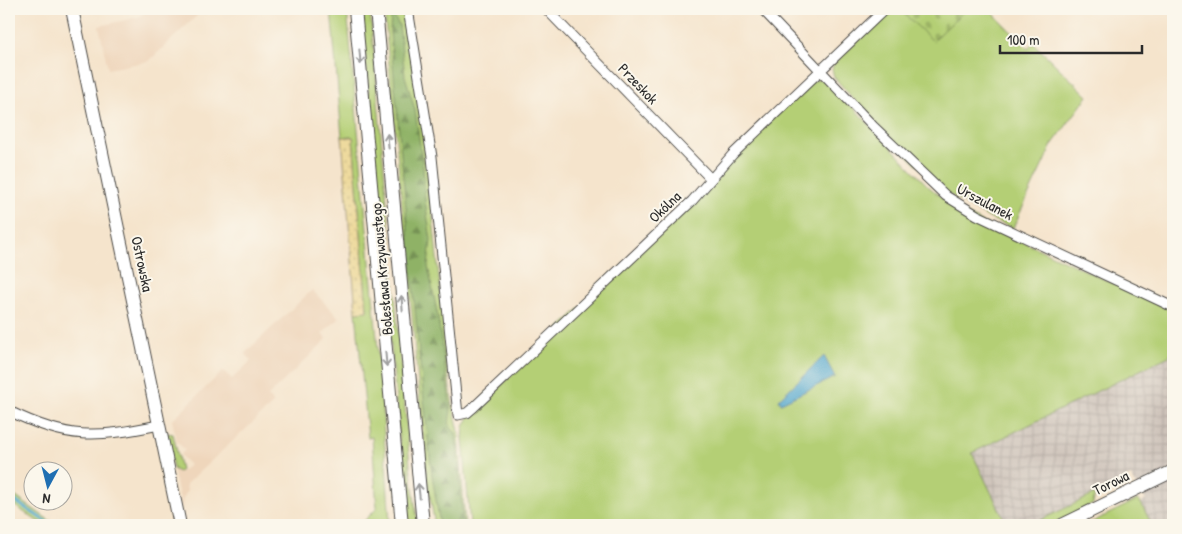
<svg xmlns="http://www.w3.org/2000/svg" width="1182" height="534" font-family="'Patrick Hand',sans-serif">
<defs>
<pattern id="industrial-grid" width="8" height="8" patternUnits="userSpaceOnUse" patternTransform="scale(1.25)"><rect width="8" height="8" fill="#cdc2b9"/><path d="M0 4h8M4 0v8" fill="none" stroke="#b0a79f"/></pattern>
<pattern id="forest-firs" width="22" height="20" patternUnits="userSpaceOnUse" patternTransform="scale(1.25)"><rect width="22" height="20" fill="#8fb266"/><path d="M5 1l3.5 6h-7zM16 11l3.5 6h-7z" fill="#759154"/></pattern>
<pattern id="sand-dots" width="8" height="8" patternUnits="userSpaceOnUse" patternTransform="scale(1.25)"><rect width="8" height="8" fill="#eeda9e"/><path d="M2 2h.1M6 6h.1" fill="none" stroke="#cb8" stroke-width="1.8" stroke-linecap="round"/></pattern>
<pattern id="cemetery-stones" width="16" height="16" patternUnits="userSpaceOnUse" patternTransform="scale(1.25)"><rect width="16" height="16" fill="#b4cf75"/><path d="M2 7V4a2 2 0 0 1 4 0v3zM10 15v-3a2 2 0 0 1 4 0v3z" fill="#9bb265"/></pattern>
</defs>
<rect width="100%" height="100%" fill="#fbf7ec"/>
<filter id="ink" filterUnits="userSpaceOnUse"><feTurbulence type="fractalNoise" baseFrequency=".02" numOctaves="2"/><feDisplacementMap in="SourceGraphic" scale="10" xChannelSelector="R" yChannelSelector="G"/><feConvolveMatrix kernelMatrix="1 2 1 2 8 2 1 2 1" color-interpolation-filters="sRGB"/></filter>
<filter id="wash" filterUnits="userSpaceOnUse"><feTurbulence type="fractalNoise" baseFrequency=".0096" numOctaves="4" result="noise"/><feDisplacementMap in="SourceGraphic" scale="20" xChannelSelector="R" yChannelSelector="G"/><feGaussianBlur stdDeviation="1.12" result="paint"/><feColorMatrix in="noise" values="0 0 0 0 0 0 0 0 0 0 0 0 0 0 0 0 0 1.4 0 .05"/><feComposite in="paint" operator="in"/></filter>
<g filter="url(#wash)">
<rect width="100%" height="100%" fill="#f5e4cc"/>
<!-- built -->
<path fill="#efd6bb" d="M148,9H204L149,61L108,69L99,26L139,17Z
M312,290L339,318L322,334L327,339L268,396L274,403L186,484L187,491L183,499L182,509L173,469L180,472L190,465L180,455L185,450L177,442L172,420L223,371L232,379L251,361L245,353Z"/>
<!-- industrial -->
<path fill="url(#industrial-grid)" d="M1173,354V525H1152L1141,503L1146,500L1131,476L1030,525H1007L972,453Z"/>
<!-- grass -->
<path fill="#b4cf75" stroke="#707d50" d="M331,9H347L380,372L390,525H360L377,508L372,437L368,438L356,312L367,310L353,137H342Z
M361,9H370L410,466L418,525H407Z
M384,9H404L426,146L450,390L459,432L465,525H435L427,480Z
M890,9H989L1028,49L1033,43L1088,96L1052,145L1013,228L991,219L945,192L872,120L834,77L832,69L834,63Z
M821,79L827,80L928,186L952,206L991,227L1173,311V354L972,453L1007,525H470L463,438L464,427L469,417L811,81Z
M166,433L173,434L181,470L179,472L173,469Z
M9,492L56,525H43L9,502Z
M1095,494L1093,504L1051,525H1030Z
M1137,500L1141,503L1152,525H1086Z"/>
<!-- forest -->
<path fill="url(#forest-firs)" stroke="#5d6e48" d="M391,16L394,17L399,25L405,76L415,110L423,167L425,200L431,240L428,266L438,317L451,409C450,421 446,425 456,433L457,440L463,525H440L432,475L419,354L390,32Z"/>
<!-- sand -->
<path fill="url(#sand-dots)" stroke="#8c8264" d="M342,137H353L367,311L356,312Z"/>
<!-- cemetery -->
<path fill="url(#cemetery-stones)" stroke="#707d50" d="M899,9H966L933,41Z"/>
<!-- water -->
<path fill="#50a5cc" stroke="#3e687c" d="M824,356L835,377L781,403L779,399Z"/>
<g fill="none" stroke-linecap="round" stroke-linejoin="round">
<!-- stream -->
<path stroke="#50a5cc" stroke-width="3" d="M9,497L51,525"/>
</g>
</g>
<g filter="url(#ink)">
<g fill="none" stroke-linecap="round" stroke-linejoin="round">
<defs>
<path id="street" d="M408,9L432,157L458,415L467,413L474,407L692,201L733,154L885,9
M546,9L710,178
M762,9L874,127L946,196L977,215L1173,307
M9,411C68,440 95,438 159,425"/>
<path id="secondary" d="M72,9L180,525
M355,9L402,525
M376,9L423,525
M1062,525L1173,471"/>
</defs>
<!-- street casing -->
<use href="#street" stroke="#494743" stroke-width="11"/>
<!-- secondary casing -->
<use href="#secondary" stroke="#494743" stroke-width="14"/>
<!-- street -->
<use href="#street" stroke="#fff" stroke-width="9"/>
<!-- secondary -->
<use href="#secondary" stroke="#fff" stroke-width="12"/>
</g>
<!-- one-way arrows -->
<defs><path id="oneway-shaft" d="M-6 0H5M1.5-3L5.5 0L1.5 3" fill="none" stroke-width="1.6" stroke-linecap="round" stroke-linejoin="round" transform="scale(1.25)"/></defs>
<g stroke="#a0a0a0">
<use href="#oneway-shaft" transform="translate(360 57) rotate(85)"/>
<use href="#oneway-shaft" transform="translate(388 141) rotate(-95)"/>
<use href="#oneway-shaft" transform="translate(402 303) rotate(-95)"/>
<use href="#oneway-shaft" transform="translate(386 359) rotate(85)"/>
<use href="#oneway-shaft" transform="translate(419 491) rotate(-96)"/>
</g>
</g>
<g text-anchor="middle" stroke-width="4" stroke-linejoin="round" paint-order="stroke">
<!-- street labels -->
<g font-size="15" fill="#2b2b2b" stroke="#fbf7ec">
<text transform="translate(638 84) rotate(46)" y="5">Przeskok</text>
<text transform="translate(985 202) rotate(28)" y="5">Urszulanek</text>
<text transform="translate(665 207) rotate(-44)" y="5">Okólna</text>
<text transform="translate(142 264) rotate(78)" y="5">Ostrowska</text>
<text transform="translate(382 269) rotate(-95)" y="5">Bolesława Krzywoustego</text>
<text transform="translate(1111 483) rotate(-26)" y="5">Torowa</text>
</g>
</g>
<!-- margin -->
<rect width="1182" height="534" fill="none" stroke="#fbf7ec" stroke-width="30"/>
<!-- north arrow -->
<g transform="translate(48 486) rotate(187)"><circle r="24" fill="#fbf7ec" stroke="#a8a59f"/>
<path d="M0-4L9 19L0 12L-9 19Z" fill="#1f6fb2"/>
<text y="-8" font-size="14" font-weight="bold" text-anchor="middle" fill="#2b2b2b">N</text>
</g>
<!-- scale -->
<path d="M1000 45v8h142v-8" fill="none" stroke="#2b2b2b" stroke-width="2.5"/>
<text x="1007" y="45" font-size="15" fill="#2b2b2b" stroke="#fbf7ec" stroke-width="4" paint-order="stroke">100 m</text>
</svg>
